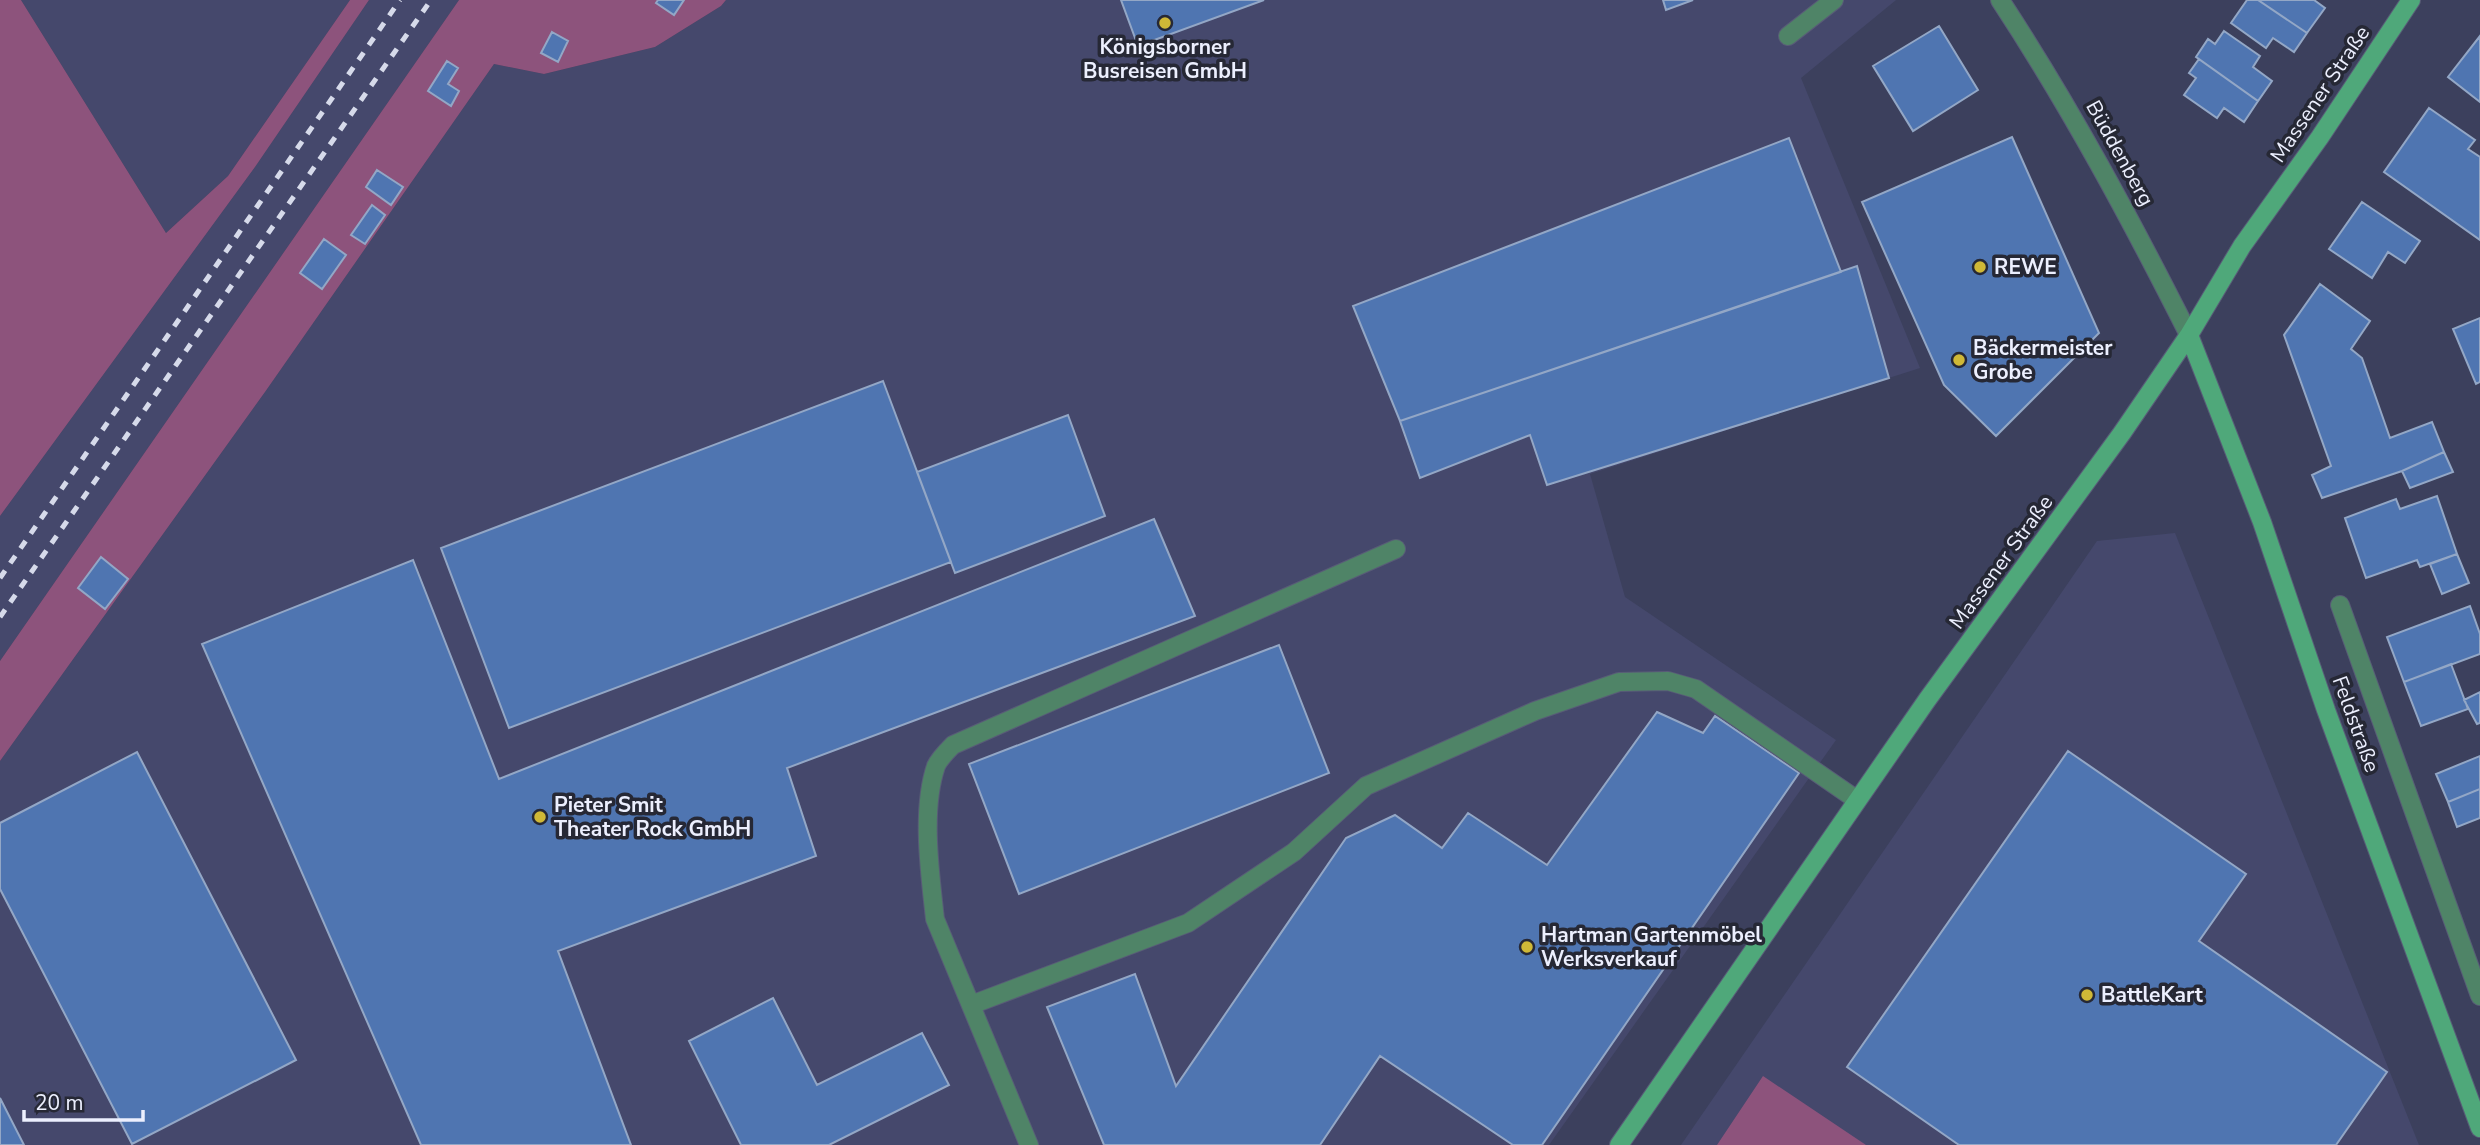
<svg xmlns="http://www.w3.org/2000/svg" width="2480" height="1145" font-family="'Nunito Sans',sans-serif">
<rect width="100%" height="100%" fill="#3c405d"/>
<!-- built -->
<path fill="#45486c" d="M21,0H350L228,176L166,233Z
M369,0H459L0,661V516L255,167Z
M726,0H1896L1801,78L1920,368L1590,474L1625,597L1836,740L1549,1145H0V761L265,392L494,64L544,74L655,47L721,6Z
M2175,533L2419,1145H1681L2097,541Z"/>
<!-- green -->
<path fill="#8d537c" d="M0,0H21L166,233L228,176L350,0H369L255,167L0,516Z
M459,0H726L721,6L655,47L544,74L494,64L265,392L0,761V661Z
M1763,1076L1866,1145H1717Z"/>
<!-- building -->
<path fill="#4f75b1" stroke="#93a7c6" stroke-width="2" d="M658,0H684L674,15L656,3Z
M1121,0H1264L1138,46Z
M1663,0H1693L1666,10Z
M2247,0H2258L2307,33L2294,52L2273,38L2266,48L2231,23Z
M2258,0H2314L2325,8L2307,33Z
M1939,26L1978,90L1913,131L1873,66Z
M2224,31L2260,56L2253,67L2272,81L2258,101L2196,57L2208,39L2215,44Z
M552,32L568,41L558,62L541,53Z
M2480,36V102L2448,77Z
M2199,59L2258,101L2244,122L2224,108L2217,118L2184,95L2196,78L2189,73Z
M447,61L458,68L448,84L459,91L451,106L428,91Z
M2429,108L2475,140L2468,149L2480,157V240L2384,172Z
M2012,137L2099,333L1996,436L1944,385L1862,202Z
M1789,138L1841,272L1400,421L1353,306Z
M377,170L403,187L391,205L366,187Z
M2362,202L2420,241L2405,263L2388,252L2372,278L2329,249Z
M372,205L385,215L365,244L351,235Z
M324,239L346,255L322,289L300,273Z
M1857,266L1889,378L1547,485L1530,435L1420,478L1400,421Z
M2320,284L2370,321L2351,349L2362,358L2390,438L2432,422L2444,452L2402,471L2322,498L2312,475L2331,466L2284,335Z
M2480,318V382L2476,384L2453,329Z
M883,381L951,562L509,728L441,548Z
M1068,415L1105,516L955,573L917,472Z
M2444,452L2453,472L2410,488L2402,471Z
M2437,496L2457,554L2420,567L2417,560L2366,578L2345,518L2396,499L2400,509Z
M1154,519L1195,616L787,768L816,856L558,951L631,1145H421L202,644L413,560L499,779Z
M2457,554L2469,583L2442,594L2430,564Z
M101,557L128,579L105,609L78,588Z
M2470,606L2480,634V654L2404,682L2387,637Z
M1279,645L1329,773L1019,894L969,764Z
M2451,664L2468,709L2421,726L2404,682Z
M2480,692V723L2477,724L2464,700Z
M1657,712L1703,733L1715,716L1799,773L1542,1145H1513L1380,1056L1320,1145H1104L1047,1007L1135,974L1176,1086L1346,838L1395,815L1442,848L1468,813L1547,865Z
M2068,751L2246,874L2199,941L2387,1072L2336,1145H1959L1847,1067Z
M137,752L296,1060L132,1144L0,889V823Z
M2480,756V789L2448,802L2436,774Z
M2480,789V818L2457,827L2448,802Z
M773,998L817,1085L922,1033L949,1085L829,1145H741L689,1041Z
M0,1098L24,1145H0Z"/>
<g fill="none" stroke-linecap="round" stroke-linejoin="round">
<defs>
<path id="service" d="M1788,36L1834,0
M971,1005L1188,923L1294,852L1366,786L1535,711L1619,682L1668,681L1696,689L1857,800
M1029,1145L935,919C930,873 921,810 936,766C939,759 947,751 953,745L1396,549"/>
<path id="minor" d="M2340,605L2480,996"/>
<path id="tertiary" d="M2000,0C2071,108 2131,220 2189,335"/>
<path id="secondary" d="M2189,335L2262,522L2326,710L2480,1128
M1619,1145L1927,700L2122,433L2189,335L2242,246L2320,137L2411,0"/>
</defs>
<!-- service casing -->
<use href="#service" stroke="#585c77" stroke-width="20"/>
<!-- minor casing -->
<use href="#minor" stroke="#585c77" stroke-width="20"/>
<!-- tertiary casing -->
<use href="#tertiary" stroke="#585c77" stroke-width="20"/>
<!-- secondary casing -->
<use href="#secondary" stroke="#585c77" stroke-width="20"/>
<!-- service -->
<use href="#service" stroke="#4f8467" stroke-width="18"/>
<!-- minor -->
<use href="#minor" stroke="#4f8467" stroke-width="18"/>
<!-- tertiary -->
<use href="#tertiary" stroke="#4f8467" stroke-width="18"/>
<!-- secondary -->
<use href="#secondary" stroke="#4fa87a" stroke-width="18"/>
<!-- rail -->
<path stroke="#d6daea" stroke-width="5" stroke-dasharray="9 9" stroke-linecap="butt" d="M0,578L400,0
M0,617L431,0"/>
</g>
<!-- markers -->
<g fill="#cfb837" stroke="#262835" stroke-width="2.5">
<circle cx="1165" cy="23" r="7"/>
<circle cx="1980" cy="267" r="7"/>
<circle cx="1959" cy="360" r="7"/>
<circle cx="540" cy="817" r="7"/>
<circle cx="1527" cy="947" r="7"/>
<circle cx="2087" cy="995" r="7"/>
</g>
<g text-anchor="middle" stroke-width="7" stroke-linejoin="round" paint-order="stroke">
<!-- poi labels -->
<g font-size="21" font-weight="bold" fill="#eceffe" stroke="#262835" text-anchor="start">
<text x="1165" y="54" text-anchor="middle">Königsborner<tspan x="1165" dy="24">Busreisen GmbH</tspan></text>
<text x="1994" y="274">REWE</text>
<text x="1973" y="355">Bäckermeister<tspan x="1973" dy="24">Grobe</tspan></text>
<text x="554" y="812">Pieter Smit<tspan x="554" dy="24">Theater Rock GmbH</tspan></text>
<text x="1541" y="942">Hartman Gartenmöbel<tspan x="1541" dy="24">Werksverkauf</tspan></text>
<text x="2101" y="1002">BattleKart</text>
</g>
<!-- street labels -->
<g font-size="21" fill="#eceffe" stroke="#262835">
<text transform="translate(2320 94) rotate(-56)" y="7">Massener Straße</text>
<text transform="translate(2120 153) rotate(61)" y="7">Büddenberg</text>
<text transform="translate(2001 562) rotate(-54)" y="7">Massener Straße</text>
<text transform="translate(2356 724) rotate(70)" y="7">Feldstraße</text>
</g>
</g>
<!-- scale -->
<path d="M24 1110v10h119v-10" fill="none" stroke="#eceffe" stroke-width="3.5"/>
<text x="35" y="1110" font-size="21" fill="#eceffe" stroke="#262835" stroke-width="5" paint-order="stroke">20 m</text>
</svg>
